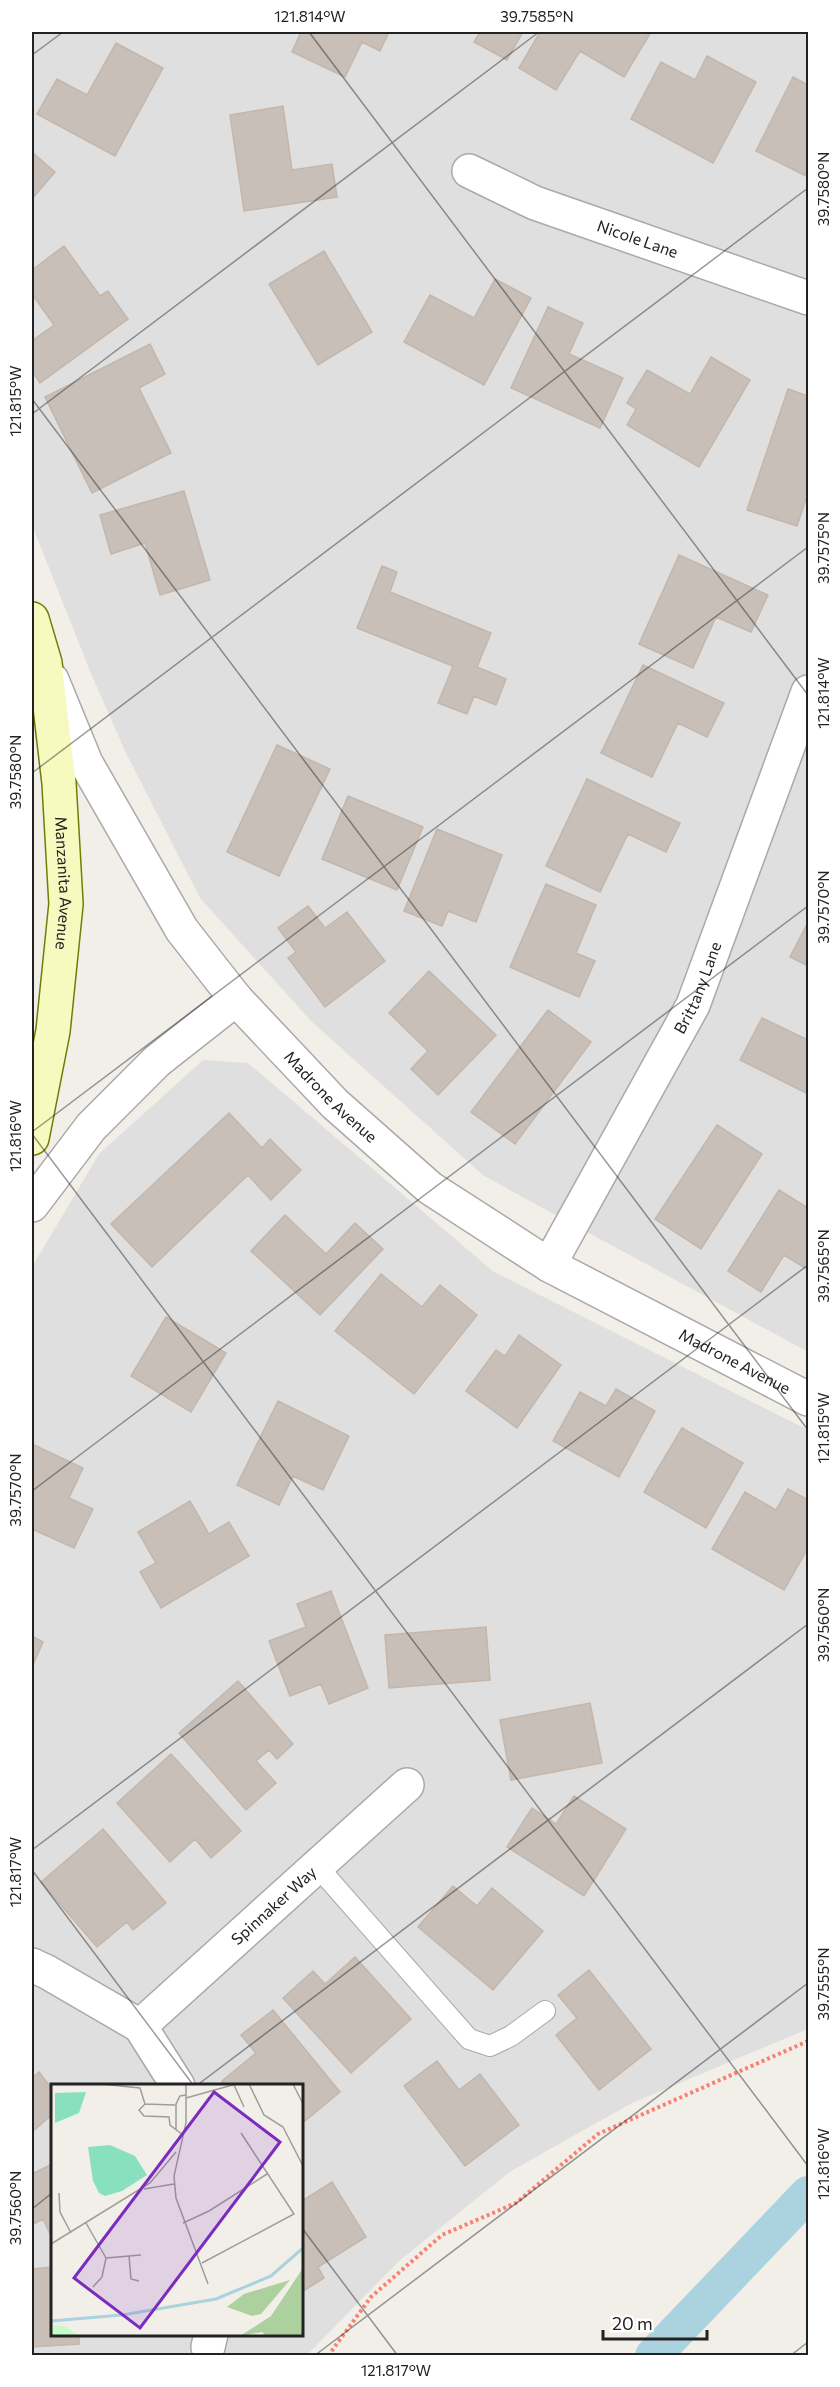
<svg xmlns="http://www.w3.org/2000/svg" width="840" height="2387" font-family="Commissioner,sans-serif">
<rect width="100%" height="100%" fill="#f2efe9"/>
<!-- residential -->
<path fill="#e0dfdf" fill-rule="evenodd" d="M32,32H808V1352L484,1176L312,1022L200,898L125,751L90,671L32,525Z
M203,1060L248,1063L494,1272L808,1430V2029L632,2103L511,2171L399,2261L307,2355H32V1267L99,1154ZM52,2086H302V2334H52Z"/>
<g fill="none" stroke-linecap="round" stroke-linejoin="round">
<!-- canal -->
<path stroke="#aad3df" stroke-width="36" d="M653,2356L808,2194"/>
</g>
<!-- building -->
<path fill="#c7bfb8" stroke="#c4b6ab" stroke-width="1.5" d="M301,32H389L380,51L362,42L345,77L292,52Z
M480,32H523L507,60L474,42Z
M540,32H651L624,77L580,51L556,90L519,68Z
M116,43L163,68L115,156L37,114L57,79L87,95Z
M707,56L756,82L713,163L631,119L661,62L695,80Z
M793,77L808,85V177L756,151Z
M283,106L292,170L332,164L337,197L244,211L230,115Z
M32,152L55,172L32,199Z
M64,246L100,296L108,291L128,319L40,383L32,371V341L54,325L32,294V270Z
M324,251L372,332L318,365L269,284Z
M495,279L531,298L484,385L404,342L430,295L474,318Z
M548,307L583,323L569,354L623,378L600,428L511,388Z
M150,344L165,374L139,388L171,453L92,493L45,397Z
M711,357L750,380L699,467L627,425L636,409L627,403L647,370L690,394Z
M788,389L808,396V493L797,526L747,510Z
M184,491L210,580L160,595L145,543L111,554L100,515Z
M679,555L768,595L751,632L716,617L693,668L639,644Z
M382,566L397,572L390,592L491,633L477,667L506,679L496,705L474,696L467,714L438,703L453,666L357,628Z
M643,665L724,703L707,737L678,723L652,777L601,753Z
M277,745L330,769L279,876L227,852Z
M587,779L680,823L666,852L628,834L600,892L546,866Z
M348,796L423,827L397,890L322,859Z
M437,829L502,855L476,922L448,911L442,926L404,911Z
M546,884L596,905L576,953L595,961L579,997L510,967Z
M308,906L325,928L347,912L385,961L325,1007L288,958L296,952L278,928Z
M806,926L808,927V966L790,957Z
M429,971L496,1035L438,1095L411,1069L428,1051L389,1013Z
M548,1010L591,1042L515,1144L471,1112Z
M762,1018L808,1040V1094L740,1060Z
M229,1113L262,1148L270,1139L301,1170L271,1200L248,1175L152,1267L111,1224Z
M717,1125L762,1154L701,1249L655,1219Z
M779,1190L808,1208V1270L784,1255L761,1292L728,1271Z
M285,1215L326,1254L355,1223L383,1249L320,1315L251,1251Z
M381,1274L422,1307L440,1285L477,1315L414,1394L335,1331Z
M166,1317L226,1353L191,1412L131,1376Z
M519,1335L561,1365L517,1428L466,1391L496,1350L505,1356Z
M616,1389L655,1411L619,1477L553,1441L580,1392L606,1406Z
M278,1401L349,1436L323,1490L293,1476L279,1505L237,1485Z
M682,1428L743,1463L706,1528L644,1492Z
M32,1444L83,1468L69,1498L93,1509L74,1548L32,1529Z
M788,1489L808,1500V1548L784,1590L712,1549L745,1492L776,1510Z
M190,1501L209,1534L229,1522L249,1556L161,1608L140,1572L156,1563L138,1532Z
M331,1591L368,1688L329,1704L321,1684L290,1696L269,1641L306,1627L297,1604Z
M486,1627L490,1680L389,1688L385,1635Z
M32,1636L43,1642L32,1667Z
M238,1681L293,1744L277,1759L269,1750L256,1761L276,1783L246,1810L179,1733Z
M590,1703L602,1763L511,1780L500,1720Z
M171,1754L241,1831L211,1858L195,1839L170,1862L117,1803Z
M574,1796L626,1829L584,1896L507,1847L532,1808L556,1824Z
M103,1829L166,1903L133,1930L127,1922L97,1947L41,1882Z
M453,1886L477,1906L492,1888L543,1931L493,1990L418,1927Z
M355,1957L411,2019L351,2073L283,1998L313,1971L325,1984Z
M589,1970L651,2049L599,2090L556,2035L577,2018L558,1995Z
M273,2010L340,2092L305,2121L302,2117V2086H225L222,2081L256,2053L241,2035Z
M437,2061L459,2090L480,2074L519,2125L465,2166L404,2086Z
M39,2072L52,2089V2115L32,2132V2078Z
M52,2164V2238L43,2219L32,2225V2174Z
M332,2182L366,2237L318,2267L324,2278L302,2292V2201Z
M52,2267V2334H79V2344L32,2347V2269Z"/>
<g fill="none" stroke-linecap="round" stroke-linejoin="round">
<defs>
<path id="lane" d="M317,1866L469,2039L490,2046L511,2036L545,2011"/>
<g id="street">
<path id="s1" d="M469,171L535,203L808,298"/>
<path id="s2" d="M52,680L86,763L182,930L236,999L335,1104L430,1188L549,1265L808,1399"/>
<path d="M32,1205L91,1127L157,1061L236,999"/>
<path id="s3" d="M549,1265L693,1005L808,692"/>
<path d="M32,1965L47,1972L140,2026L178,2086"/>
<path id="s4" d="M140,2026L407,1785"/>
<path d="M208,2347L211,2334"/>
</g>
<g id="secondary">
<path id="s5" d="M32,619L45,663L59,783L66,904L53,1031L32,1138"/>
</g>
</defs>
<!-- lane casing -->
<use href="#lane" stroke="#a9a9a9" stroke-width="22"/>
<!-- street casing -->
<use href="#street" stroke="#a9a9a9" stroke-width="36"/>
<!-- secondary casing -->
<use href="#secondary" stroke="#707d05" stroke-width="36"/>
<!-- path -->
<path stroke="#fa8072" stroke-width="4" stroke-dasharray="3 3" stroke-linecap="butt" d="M328,2356L371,2297L442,2235L516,2203L598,2134L808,2041"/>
<!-- lane -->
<use href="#lane" stroke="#fff" stroke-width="20"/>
<!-- street -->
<use href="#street" stroke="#fff" stroke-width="33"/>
<!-- secondary -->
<use href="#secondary" stroke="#f7fabf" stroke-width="33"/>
</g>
<!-- ticks -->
<path fill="none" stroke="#222" stroke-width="1.5" stroke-opacity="0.45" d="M309,32L808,695M32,55L63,32M32,399L808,1430M32,414L539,32M32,773L808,188M32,1132L808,547M32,1134L808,2166M32,1491L808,906M32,1850L808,1265M32,1870L194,2086M196,2086L808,1624M32,2209L52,2193M302,2228L398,2356M314,2356L808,1983M790,2356L808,2342"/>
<g text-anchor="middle" stroke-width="6" stroke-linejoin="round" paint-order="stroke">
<!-- street labels -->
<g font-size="16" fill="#222" stroke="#fff">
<text dy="6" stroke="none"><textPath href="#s1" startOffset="182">Nicole Lane</textPath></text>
<text dy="6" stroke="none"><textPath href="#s5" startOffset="267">Manzanita Avenue</textPath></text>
<text dy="6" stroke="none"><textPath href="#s3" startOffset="315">Brittany Lane</textPath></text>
<text dy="6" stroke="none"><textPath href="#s2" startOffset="506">Madrone Avenue</textPath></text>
<text dy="6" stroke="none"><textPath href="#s2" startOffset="992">Madrone Avenue</textPath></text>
<text dy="6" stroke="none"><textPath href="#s4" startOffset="180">Spinnaker Way</textPath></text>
</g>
</g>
<!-- overview -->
<g transform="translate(51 2084)">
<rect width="252" height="252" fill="#f2efe9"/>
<path d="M252,184V251L215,252L211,248L189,252L220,232ZM239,196L210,230L201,232L176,223L193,210Z" fill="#add19e"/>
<path d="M0,241L14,242L28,252H0Z" fill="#c8facc"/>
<path d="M35,8L28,29L4,39V9ZM59,61L84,72L96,91L71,107L54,112L48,109L42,97L37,63Z" fill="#88e0be"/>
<path fill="none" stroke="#aad3df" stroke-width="3" d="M0,237L71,231L165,215L220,192L252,164"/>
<path fill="none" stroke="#9f9d99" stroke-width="1.5" d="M50,0L89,4L94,20M135,0V39L123,92L125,114L157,200M198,0L213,31L232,43L252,82M242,0L252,20M183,1L193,23M135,14L185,0M124,21L94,20L88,26L93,32L118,33L119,41L132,51M125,46V20L129,12L135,11M93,105L123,100M8,109L9,128L20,149M35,139L55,174L51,193L42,203M132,139L158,127L216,90M0,160L99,99L125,68M78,172L80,195L88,197M55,174L90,171M151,179L243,130L190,49"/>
<path fill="#7b2cbf" fill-opacity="0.15" stroke="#7b2cbf" stroke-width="3" d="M163,8L229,58L89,244L23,194Z"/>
<rect width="252" height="252" fill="none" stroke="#222" stroke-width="3"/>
</g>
<!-- border -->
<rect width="840" height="2387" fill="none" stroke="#ffffff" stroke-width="66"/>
<!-- scale -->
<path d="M603 2330v9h104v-9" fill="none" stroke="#222222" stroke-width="3"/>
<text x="612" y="2330" font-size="18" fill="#222222" stroke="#ffffff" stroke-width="4.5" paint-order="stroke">20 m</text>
<rect x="33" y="33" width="774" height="2321" fill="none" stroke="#222" stroke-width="2"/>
<g font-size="15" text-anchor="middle" fill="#222">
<text x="310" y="22">121.814°W</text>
<text x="537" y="22">39.7585°N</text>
<text transform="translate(824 189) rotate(-90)" y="5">39.7580°N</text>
<text transform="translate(16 401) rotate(-90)" y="5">121.815°W</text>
<text transform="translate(824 548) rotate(-90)" y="5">39.7575°N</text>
<text transform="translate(824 693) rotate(-90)" y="5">121.814°W</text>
<text transform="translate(16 772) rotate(-90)" y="5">39.7580°N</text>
<text transform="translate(824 907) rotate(-90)" y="5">39.7570°N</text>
<text transform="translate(16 1136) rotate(-90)" y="5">121.816°W</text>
<text transform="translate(824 1266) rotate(-90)" y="5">39.7565°N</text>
<text transform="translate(824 1428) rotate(-90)" y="5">121.815°W</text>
<text transform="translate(16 1490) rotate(-90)" y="5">39.7570°N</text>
<text transform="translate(824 1625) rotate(-90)" y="5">39.7560°N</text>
<text transform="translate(16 1872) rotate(-90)" y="5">121.817°W</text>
<text transform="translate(824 1984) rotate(-90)" y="5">39.7555°N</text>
<text transform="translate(824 2164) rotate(-90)" y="5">121.816°W</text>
<text transform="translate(16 2208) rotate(-90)" y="5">39.7560°N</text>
<text x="396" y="2376">121.817°W</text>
</g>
</svg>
